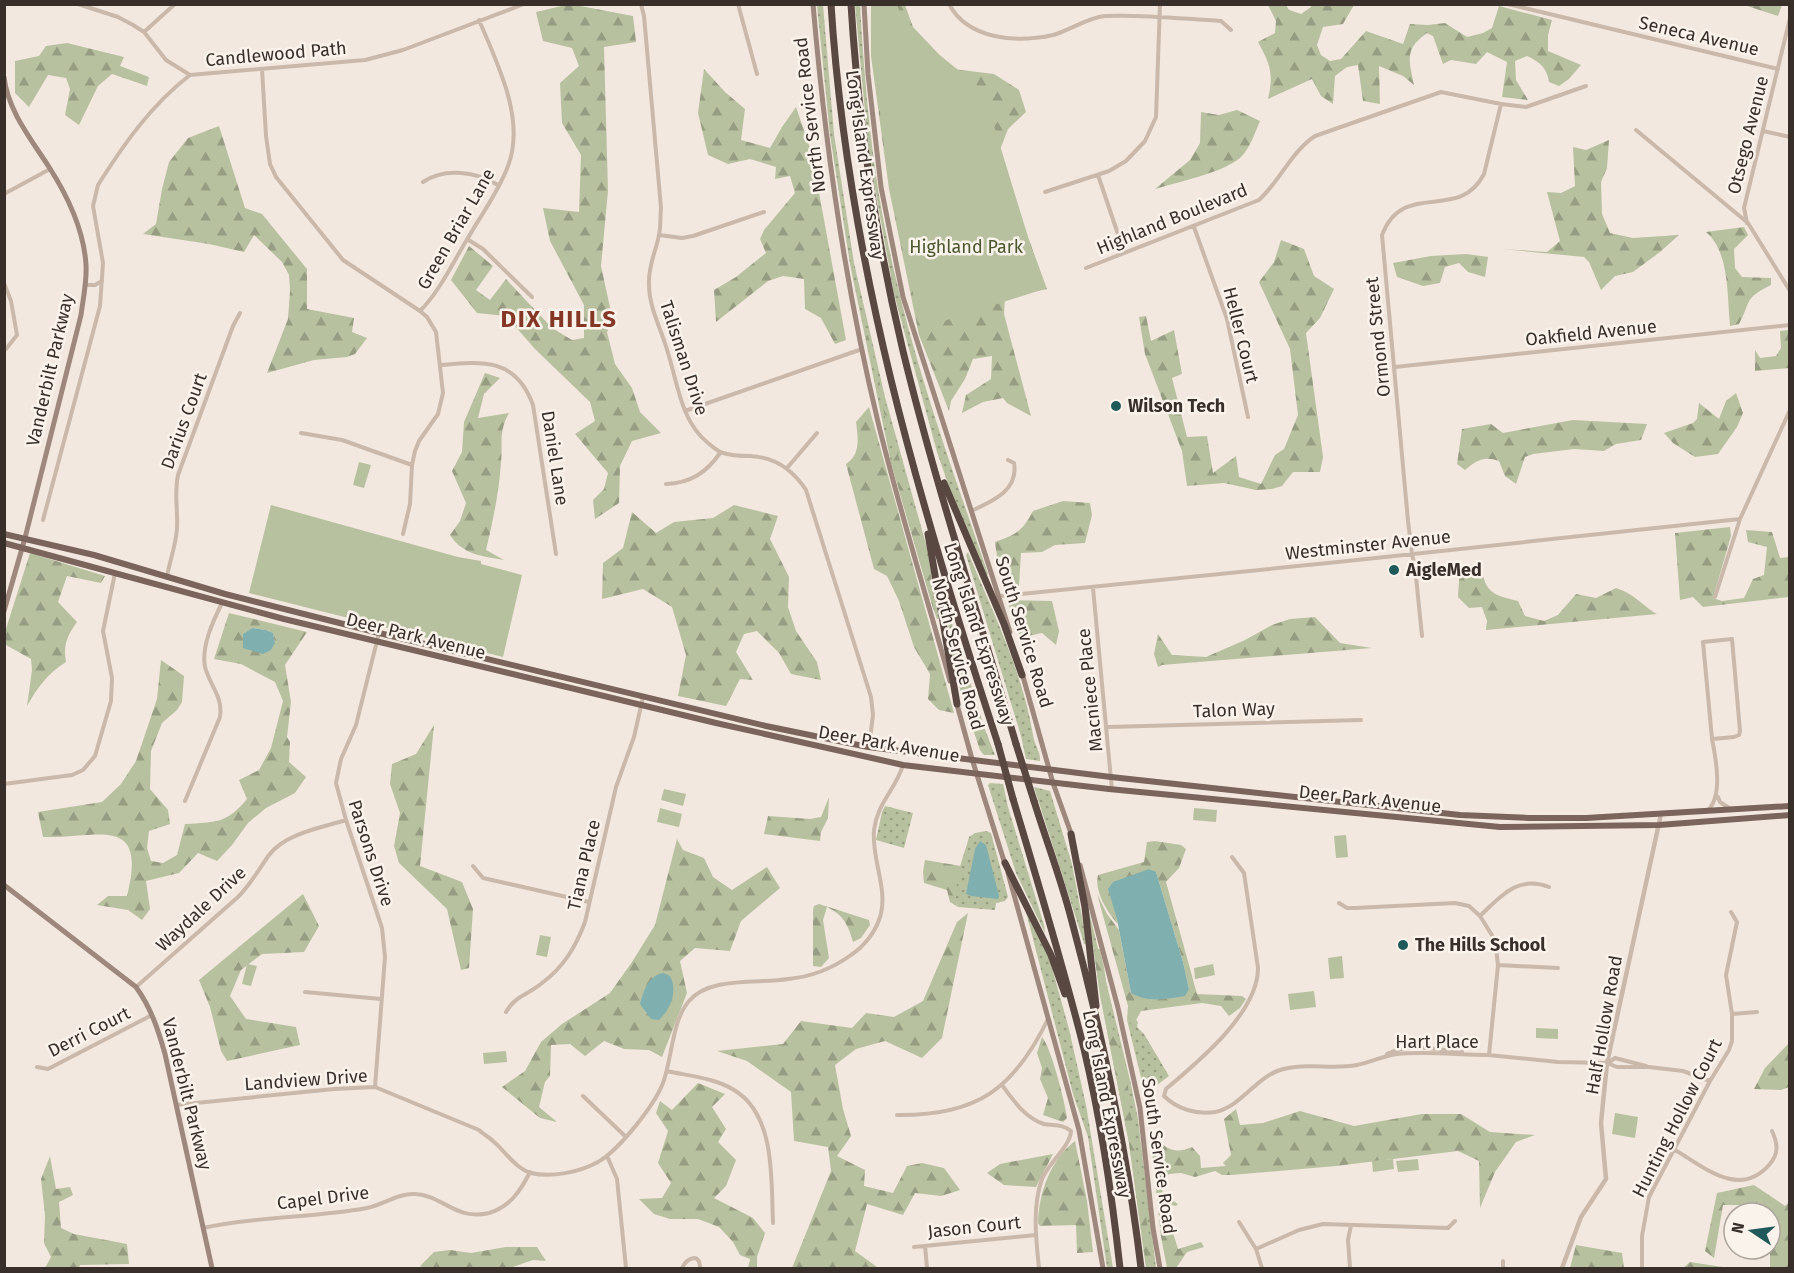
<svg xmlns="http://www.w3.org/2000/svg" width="1794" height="1273" font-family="'Fira Sans',sans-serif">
<defs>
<pattern id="grass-dots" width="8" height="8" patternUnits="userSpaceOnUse" patternTransform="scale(1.5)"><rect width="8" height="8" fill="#b8c19f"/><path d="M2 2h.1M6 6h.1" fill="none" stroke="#979d82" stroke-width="1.8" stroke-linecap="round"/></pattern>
<pattern id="forest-firs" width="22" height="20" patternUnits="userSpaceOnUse" patternTransform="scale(1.5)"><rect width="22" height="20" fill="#b8c19f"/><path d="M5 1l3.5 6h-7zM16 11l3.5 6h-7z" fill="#979d82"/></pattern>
</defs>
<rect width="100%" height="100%" fill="#f2e8df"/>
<!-- grass -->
<path fill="url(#grass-dots)" d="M817,5H823L834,134L854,263L885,397L927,548L939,619H937L933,608L891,463L850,264L830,135Z
M855,5H860C865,92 873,181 893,266C916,370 953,471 987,571L988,574L986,576L955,504L937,452L894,294L869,155Z
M968,552C992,611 1023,672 1033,735C1034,744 1041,752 1040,761L1026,759L1021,736L966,555Z
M946,610H948L984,727L995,755H984L980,750L956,676Z
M990,783L1003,784L1008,807L1044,925L1045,933L1016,873L988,785Z
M1034,787L1050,791L1072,864L1087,944H1084L1083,940Z
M885,806L913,813L904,848L876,840L882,812Z
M986,831L991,833L1008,897L1005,901L996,903L995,910L958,907C950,887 964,857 969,837L975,833Z
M1087,903L1130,1080L1138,1119L1156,1268H1146L1129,1143L1100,995Z
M1024,904L1049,957L1069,1029L1086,1105L1113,1268H1107L1088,1137L1073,1094Z
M1127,1020L1133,1025L1136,1020L1138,1022L1137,1027L1144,1034L1169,1076L1145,1094Z"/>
<!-- forest -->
<path fill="url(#forest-firs)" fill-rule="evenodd" d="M575,5L633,16L636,42L604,47L608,191L601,266L613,321L607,332L615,364L632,388L640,412L661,433L632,441L620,466L619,503L595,519L593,500L604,489L608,473L575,434L595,421L590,402L535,349L506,316L477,313L451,280L469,246L493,266L476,290L490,300L506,279L552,328L572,340L584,338V305L550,241L543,208L579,212L581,155L562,123L560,83L579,66L572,48L543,41L536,12L566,5Z
M871,5H905L913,27L953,69L994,74L1019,90L1026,112L1008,129L998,155L1047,289L1005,298L1004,314L1031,416L1007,403L1003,398L983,402L962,413L966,395L991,379L992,356L973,359L965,379L951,401L949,411L919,335L889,189L871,56Z
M1268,5H1286L1289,10L1301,14L1311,7V5H1354L1343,24L1323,27L1317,45L1321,55L1330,61L1341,59L1366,31L1403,44L1410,24L1428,25L1445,23L1467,37L1483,33L1492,28L1499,6L1552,20L1548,35V51L1581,65L1569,79L1559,86L1549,82C1547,68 1540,62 1527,56L1515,61L1516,80L1528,100L1502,97L1507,62L1487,52L1476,64L1451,60L1443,64L1433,36L1427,33C1404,49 1409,60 1414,85L1403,76L1379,66L1380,104L1363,101L1358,65L1347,67L1335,76L1333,104L1321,96L1312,79L1268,99C1274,73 1270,64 1258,42L1275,33L1276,21Z
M1744,5V4L1782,5L1778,16Z
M67,43L124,57L120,66L149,77L147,86L112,74L98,86L79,125L65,115L70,89L66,78L48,75L29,107L15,93V61L39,56L46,46Z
M704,69L725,92L745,109L741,140L770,148L782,127L796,107L812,154L846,340L835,344L821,318L805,309L804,279L783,276L768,281L716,322L714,290L736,277L766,253L760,239L764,230L795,193L790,176L775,179L776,167L750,159L728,164L708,155L698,113Z
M1237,110L1260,121C1255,132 1250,149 1240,158C1222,173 1178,182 1155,189L1190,160L1200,143L1201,112L1219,115Z
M219,126L245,208L262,214L307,269V309L354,318L352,332L367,338L355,354L347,357L314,360L267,373L288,319L290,291L289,275L282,262L254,235L244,252L209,244L143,234L156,224L162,189L169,162L188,138Z
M1609,140L1607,168L1601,182L1602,214L1610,233L1633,238L1679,235L1660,252L1633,272L1615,276L1601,290L1589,262L1584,257L1502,249L1547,252L1560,241L1547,192L1561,193L1575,186L1573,147L1586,150Z
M1744,227L1748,235L1734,249L1735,268L1742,277L1771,278V285C1743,299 1752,300 1739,324L1730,326C1727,297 1730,252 1706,232Z
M1281,240L1304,249L1314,276L1334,289L1320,318L1306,333L1323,457L1320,472H1293L1282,486L1272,489L1256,490L1224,483L1187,486L1182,451L1145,354L1139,317L1146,316L1151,341L1174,330L1182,374L1172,378L1187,437L1207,436L1213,473L1236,456L1239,477L1261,484L1275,455L1284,449L1298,415L1290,349L1259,282L1274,262Z
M1466,254L1488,257L1485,277L1468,272L1459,263L1445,267L1440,283L1423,286L1397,277L1393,263L1431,256Z
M1789,330V368L1755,371V350L1760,358L1776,356L1781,348L1780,331Z
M868,335C880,384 892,434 906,483C918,523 934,566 933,608L891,461L894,454L866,336Z
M485,373L500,378L484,394L478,418L509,413C498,433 503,442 501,463C499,492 493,521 486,550L504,560C482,556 463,555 450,535L460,521L466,503L452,471L462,452L464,422Z
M1736,393L1743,413L1737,427L1718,454L1695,457L1673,443L1664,433L1693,423L1697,419L1699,403L1719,419L1726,401Z
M869,407L954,713L939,710L928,699L930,674L914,647L899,601L887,576L874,569L846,464C861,454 858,438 856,422Z
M1573,420L1647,424L1641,440L1616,444L1604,451L1574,449L1533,454L1525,457L1516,484L1505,476L1499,461C1484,456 1477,460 1465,470L1457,464L1462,429L1491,424L1503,433Z
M1063,501L1090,503L1092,515L1085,543L1055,545L1042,552L1021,553L1019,586L1005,589L999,571L995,542C1016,534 1022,532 1033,511Z
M734,505L778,516L770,539L789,577L788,607L796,631L817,662L821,680L791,674L779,653L757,631L744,634L736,652L753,680L740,679L726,706L678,696L686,655L672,607L643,589L602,599L603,563L623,548L632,512L656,533L674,522L713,518Z
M1730,527L1731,536L1713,598L1722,601L1744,598L1753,579L1764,575L1767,547L1748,542L1746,530L1772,532L1780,558L1789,557V597L1703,607L1693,597L1680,600L1675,533Z
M30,553L105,576L101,583L67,576L58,602L77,622C67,636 63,645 66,662C47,674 38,687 27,706L32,670L31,659L6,645L5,632Z
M1480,563C1486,592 1489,594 1518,601L1525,616L1544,621L1558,615L1576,594L1596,598L1616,588C1635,594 1640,604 1657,614L1486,630L1487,621L1482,607L1469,608L1458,597L1460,567Z
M1007,600L1052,601L1059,631L1056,645L1042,633L1023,637L1020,636Z
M229,613L307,632L285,665L291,702L287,737L290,742L289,762L306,777L295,793L266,808L248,823L232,845L217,861L198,853L179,873L146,881L150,909L142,920L128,910L97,905L108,896H127C148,812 97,839 43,837L38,812L102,802L121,784L136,761L157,699L161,660L184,676L182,702L177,710L162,723L151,751L150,789L168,810L170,824L149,831L147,848L151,861L163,863L177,855L185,824C216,822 226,824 247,799L239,780L259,770L271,748L283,701L275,682L241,664L214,659ZM252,628L266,630L273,633L275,643L243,648V634Z
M1315,617L1340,643L1372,648L1162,665L1158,667L1154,654L1158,634L1172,655L1206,657L1245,640L1272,625L1290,619Z
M955,639L991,749L987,752L980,750L956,676L951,646Z
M434,725L420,866L462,882L473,909L469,968L461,970L447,909L399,863L394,846L400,813L390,784L392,764L416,754Z
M829,797L828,818L821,832L820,841L764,834L768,816L810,819L821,817Z
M677,839L683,850L704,858L713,877L732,890L767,867L780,888L741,921L730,951L695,948L680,961L687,993L662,1057L649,1050L624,1049L604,1041L585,1056L570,1044L551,1045L550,1076L545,1082L539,1107L557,1122L540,1118L502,1087L525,1071L541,1042L562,1024L610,993L632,962L655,925Z
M1155,841L1181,845L1186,849L1179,868L1166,882L1197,994L1242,996L1246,999L1240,1008L1229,1016L1221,1006L1202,1003L1141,1011L1133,1026L1127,1020L1128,1006L1097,894L1107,914L1119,930L1131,993L1189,989L1183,962L1156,872L1117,919L1118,924C1107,912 1094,891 1098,875L1144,862L1147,842Z
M925,860L961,866C958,879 953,894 958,907L950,902L947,890L924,883L923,872Z
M303,894L319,926L304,952L262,954L241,970L230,996L246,1019L296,1027L300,1045L227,1061L221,1051L210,1007L199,980Z
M819,904L869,920L870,925L861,938L853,942C848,924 843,915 827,907L823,920L829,958L821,967L813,966V910L814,906Z
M968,913L942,1038L922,1058L885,1041L856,1049L835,1065L843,1109L851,1136L837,1156L865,1170L864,1186L893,1193L907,1166L922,1163L944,1168L960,1190L941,1196L915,1193L903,1215L867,1204L855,1251L877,1267V1268H792L831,1171L828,1147L794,1141L791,1092L747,1061L717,1051L783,1044L801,1021L852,1028L866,1013L894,1017L923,1001L957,922Z
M1096,949H1100L1104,967L1114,1037L1125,1060L1141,1202L1145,1210L1154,1268H1148L1146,1265L1129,1143L1100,995L1094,952Z
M1042,1037C1051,1047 1065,1102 1067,1118L1063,1122L1043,1115L1048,1098L1040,1079L1042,1068L1037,1053Z
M1789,1043V1087L1781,1090L1754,1089L1765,1068Z
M698,1083L725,1094L712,1107L726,1129L718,1142L736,1160L726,1186L714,1198L753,1218L765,1233L757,1257V1268H748L750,1259L740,1255L733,1242L719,1227L698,1219H670L654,1214L639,1199L662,1198L671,1183L658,1163L668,1131L656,1113L660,1101L672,1110Z
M1236,1109L1240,1125L1263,1123L1300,1111L1354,1126L1422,1114H1461L1490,1132L1535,1135L1516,1142L1495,1172L1480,1208L1479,1161L1458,1151L1336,1166L1231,1175H1222L1215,1171L1195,1177L1181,1173L1169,1174L1161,1183L1163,1194L1178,1204L1176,1206L1167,1204C1167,1219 1174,1234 1178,1249L1201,1242L1204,1247L1187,1252L1176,1268H1167L1161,1237L1151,1142L1156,1140C1170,1150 1175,1154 1192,1147L1200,1156L1201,1168L1226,1166L1223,1163L1231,1155L1224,1119Z
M1075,1141L1087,1201L1093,1252L1077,1253L1076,1225L1040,1226L1038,1223C1039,1193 1050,1160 1075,1141Z
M1053,1154L1036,1187L1004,1185L987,1173L1000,1164Z
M50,1156L56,1189L70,1187L73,1195L59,1202L61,1228L74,1234L127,1244L129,1264L80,1265L79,1268H45L51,1257L44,1243L45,1215L41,1179Z
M1754,1185L1785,1206L1789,1202V1268H1770V1213H1764L1751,1205H1723L1714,1258L1705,1251L1717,1193Z
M1576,1245L1622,1253L1624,1268H1570Z
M506,1247H537L546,1261L533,1260L510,1268H424L420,1266L434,1252L450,1250L471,1253Z
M1690,1262L1729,1268H1683Z"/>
<!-- park -->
<path fill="#b8c19f" d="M873,5H897L906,28L983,90L1044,289L922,328C893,222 875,115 873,5Z
M359,462L371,465L364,488L353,485Z
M271,505L458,557L481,561V564L522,575L503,657L249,593Z
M664,789L686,794L683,806L661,800Z
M660,808L682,814L679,827L657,822Z
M1194,808L1217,810L1216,822L1193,820Z
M1346,835L1348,857L1336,858L1334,836Z
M540,935L551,937L547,957L536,955Z
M1342,956L1344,978L1330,979L1328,958Z
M247,964L257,966L251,986L242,984Z
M1213,964L1215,975L1195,979L1194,968Z
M1314,991L1316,1007L1290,1010L1288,994Z
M1536,1028L1558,1029V1039L1536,1038Z
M506,1051L507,1062L484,1064L483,1053Z
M1615,1113L1638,1117L1635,1138L1612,1134Z
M1393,1159L1394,1169L1373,1172L1372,1161Z
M1418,1159L1419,1170L1398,1172L1396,1161Z"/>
<!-- water -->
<path fill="#7fafae" d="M252,628L266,630L273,633L275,643L271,650L263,654L243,648V634Z
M980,841L986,845L999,896L998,899L971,896L966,894L975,849Z
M1149,869L1156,872L1183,962L1189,989L1185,996C1166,999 1149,1003 1131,993L1117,919L1108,889L1113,882Z
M663,973L670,976C678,991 671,1009 659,1020L651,1019L640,1004C644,990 648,976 663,973Z"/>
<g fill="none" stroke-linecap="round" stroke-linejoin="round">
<!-- minor -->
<path stroke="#cab8ab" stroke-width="4" d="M78,4L118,17L133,25L144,32L166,60L190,75
M641,4L644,16L661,208C660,217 661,226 659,235C656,251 648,266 649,284C649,309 662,330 668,353C678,385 681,421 708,443C713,447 717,451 723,453C732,456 741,456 750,456C774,457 793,470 806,490L871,697L873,715L869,747
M738,4L757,74
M949,4C968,40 1017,43 1053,35C1071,30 1086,18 1105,16C1141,14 1184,19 1221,21L1231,30
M1508,4L1778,69
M144,32L175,4
M262,69L266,136L270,164L276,177L343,260L420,311L427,317L436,332L443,393L438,414L419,441L415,451L412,465L410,504L403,534
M1636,130L1748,223L1790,291
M1763,131L1790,137
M1098,175L1124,252
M423,182C445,167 477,172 498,185
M1045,192L1109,171L1126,161L1145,141L1156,117L1160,4
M4,194L50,169
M1747,223L1744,208L1790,18
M1194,227L1227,319L1248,417
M659,235L682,238L693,236L764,212
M467,239L483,249L532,297
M1086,268L1259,200C1280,181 1291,152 1315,136L1441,92L1501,104L1526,107L1586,86
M4,283L11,301L17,335L6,349
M86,285H95L102,281
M420,311C440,291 453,262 468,238C481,215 499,191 508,166C526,119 497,63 479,20
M441,365C483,361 516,358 533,405L556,554
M1395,367L1790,325
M685,411L862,349
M301,433L342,440L412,465
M787,468L817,433
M666,484C691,483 707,472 720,453
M971,511C991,502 1019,491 1014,463L1008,460
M43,520L100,306L103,263L93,206L98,185C124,144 151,105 190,75L365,60L403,50L524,4
M167,576C170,560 176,545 177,528C178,510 174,494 178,475L233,326L240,313
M1093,588L1112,790
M1000,596L1338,562L1740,519
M1715,597L1740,519L1790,410
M1422,636L1415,567L1412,554L1408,521L1382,235C1404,178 1458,224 1484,174L1501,104
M1108,727L1361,720
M4,784L72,775L83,770L95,756L111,701L112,678L103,631L115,573
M1718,797L1720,802L1729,808
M185,801L220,717C223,696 210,686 205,667C201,647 213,621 222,603
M1708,810C1723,796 1716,759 1712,739L1703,642L1732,639L1740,731L1739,735L1734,737L1712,739
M1232,857L1244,873L1258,968C1258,1013 1198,1062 1166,1089L1164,1096C1177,1109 1197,1115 1215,1112C1242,1106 1254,1079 1280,1070C1305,1062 1332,1070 1357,1065C1371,1062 1383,1056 1397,1054C1427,1051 1459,1055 1489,1055
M473,866L483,878L589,902
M1339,903L1347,908H1355L1455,903L1469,906L1480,916L1495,940L1498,965L1489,1055
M1480,916C1501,896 1518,875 1549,887
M1498,965L1558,968
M136,987L238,897C251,884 259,869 269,855C286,833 321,828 346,820
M305,992L381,999
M506,1012C516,995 528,995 542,983C564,967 576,946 585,922L616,787L634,737L643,697
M1732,1014L1757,1012
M1387,1054C1410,1042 1438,1050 1462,1052
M1488,1055L1558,1062L1607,1063L1617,1067H1649L1683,1071L1710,1081
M1608,1063L1615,1058L1646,1066
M37,1067L48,1069L152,1015
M667,1071C689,1076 715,1078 734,1090C776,1115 771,1180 773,1223
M1002,1085C1013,1100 1025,1118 1044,1124C1053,1126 1063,1124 1071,1131C1071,1145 1048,1164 1042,1179C1032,1207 1036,1239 1039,1268
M375,1087L385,957L382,928L346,820L336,783L341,759L356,725L379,633
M583,1096L625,1136
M176,1105L334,1089L375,1087L479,1130C483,1134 489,1137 493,1141C505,1151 515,1168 531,1173C551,1178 580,1172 598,1162C619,1150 654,1106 663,1083C672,1059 672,1020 689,1001C710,976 758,984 788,979C810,977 833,968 851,955C863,947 874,934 879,920C890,891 871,860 874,830C877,803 896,789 903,765
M897,1115C977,1116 1014,1089 1048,1019
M1675,1150C1704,1167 1739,1199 1769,1165C1779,1154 1778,1144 1772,1131
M607,1156L617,1179L626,1268
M4,1215V1216
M1239,1222L1256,1249L1262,1268
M203,1228C257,1216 313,1218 367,1208C383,1205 398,1193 415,1194C442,1195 456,1221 489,1213C510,1207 521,1190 530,1172
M925,1246L927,1268
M914,1247L1036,1235
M1256,1249L1299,1230L1323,1224L1448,1228L1455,1221
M1503,1261V1268
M682,1268C687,1258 700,1252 700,1268
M1350,1268L1348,1240L1351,1225
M1642,1268V1236L1649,1197L1710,1081L1729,1050L1732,1041V1014L1726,975L1737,922L1731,912"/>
<!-- tertiary -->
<path stroke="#cab8ab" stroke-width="4.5" d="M1562,1268L1581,1217L1606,1179L1601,1123L1607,1063L1661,814"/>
<!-- secondary -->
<path stroke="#9e877c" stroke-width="5" d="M813,4C825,145 845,285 878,422C899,509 926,594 950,681
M864,4L868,74L881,187L903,297L1010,632
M4,77C8,111 31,139 49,167C67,195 84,231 86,265C87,282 83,299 81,315L25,538L4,611
M1022,673L1053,783L1072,836
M956,701L972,759L1005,864
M1080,865L1118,1008L1140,1108L1153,1228L1160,1268
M1008,873L1079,1130L1103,1268
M4,885L136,987C151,1008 158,1029 165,1054L212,1268"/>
<!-- primary -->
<path stroke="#7a645c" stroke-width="6" d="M4,534L94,555L225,594L379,633L766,726L868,747L1111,777L1460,815L1529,818H1586L1790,806
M4,543L284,619L716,723L903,765L1109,789L1500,827L1659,825L1790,815"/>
<!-- motorway -->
<path stroke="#594742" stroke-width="7" d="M831,4C847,259 919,503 998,744
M851,4C858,121 876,237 903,351C935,483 978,613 1016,744
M944,483L1004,624L1022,675
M928,534L957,704
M1013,799C1038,882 1063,965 1084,1049C1101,1121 1112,1195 1120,1268
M1034,801C1046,840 1061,879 1071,918C1102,1033 1127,1150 1141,1268
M1071,834L1085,907L1096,1006
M1005,863L1051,955L1065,994"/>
<!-- motorway-bridge -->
<path stroke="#594742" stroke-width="7" d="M998,744L1013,799
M1016,744L1034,801"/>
</g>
<!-- markers -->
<g fill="#205959" stroke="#faf3ec" stroke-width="2">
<circle cx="1116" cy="406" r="6"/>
<circle cx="1394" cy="570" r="6"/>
<circle cx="1403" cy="945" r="6"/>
</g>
<g text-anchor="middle" stroke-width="5" stroke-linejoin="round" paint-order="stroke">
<!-- street labels -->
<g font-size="18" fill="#382e2a" stroke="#faf3ec">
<text transform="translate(1699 36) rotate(13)" y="6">Seneca Avenue</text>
<text transform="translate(276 54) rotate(-5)" y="6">Candlewood Path</text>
<text transform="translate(810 115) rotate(-97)" y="6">North Service Road</text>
<text transform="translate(1748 135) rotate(-76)" y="6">Otsego Avenue</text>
<text transform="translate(865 165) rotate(82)" y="6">Long Island Expressway</text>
<text transform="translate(1172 219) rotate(-22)" y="6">Highland Boulevard</text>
<text transform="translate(456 229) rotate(-60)" y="6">Green Briar Lane</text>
<text transform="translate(1591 333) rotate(-6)" y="6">Oakfield Avenue</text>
<text transform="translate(1241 335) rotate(76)" y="6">Heller Court</text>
<text transform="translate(1378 337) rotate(-96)" y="6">Ormond Street</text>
<text transform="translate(684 358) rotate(72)" y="6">Talisman Drive</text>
<text transform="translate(50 370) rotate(-77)" y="6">Vanderbilt Parkway</text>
<text transform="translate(184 421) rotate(-70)" y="6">Darius Court</text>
<text transform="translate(555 458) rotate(81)" y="6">Daniel Lane</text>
<text transform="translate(1368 545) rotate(-6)" y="6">Westminster Avenue</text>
<text transform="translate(1024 632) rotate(73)" y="6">South Service Road</text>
<text transform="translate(979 634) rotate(72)" y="6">Long Island Expressway</text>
<text transform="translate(416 636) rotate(14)" y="6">Deer Park Avenue</text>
<text transform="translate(958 654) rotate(75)" y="6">North Service Road</text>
<text transform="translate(1090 690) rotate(-96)" y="6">Macniece Place</text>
<text transform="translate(1234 710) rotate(-2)" y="6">Talon Way</text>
<text transform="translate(889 744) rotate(10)" y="6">Deer Park Avenue</text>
<text transform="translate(1370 799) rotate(6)" y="6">Deer Park Avenue</text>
<text transform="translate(371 853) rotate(72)" y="6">Parsons Drive</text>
<text transform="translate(584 865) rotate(-77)" y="6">Tiana Place</text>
<text transform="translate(201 909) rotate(-43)" y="6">Waydale Drive</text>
<text transform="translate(1604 1025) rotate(-80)" y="6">Half Hollow Road</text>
<text transform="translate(89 1032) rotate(-27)" y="6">Derri Court</text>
<text x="1437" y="1048">Hart Place</text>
<text transform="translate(306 1080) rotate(-4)" y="6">Landview Drive</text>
<text transform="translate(187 1094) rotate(76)" y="6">Vanderbilt Parkway</text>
<text transform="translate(1107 1104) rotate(79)" y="6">Long Island Expressway</text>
<text transform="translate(1677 1118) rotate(-63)" y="6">Hunting Hollow Court</text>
<text transform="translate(1159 1156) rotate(82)" y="6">South Service Road</text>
<text transform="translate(323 1198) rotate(-7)" y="6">Capel Drive</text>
<text transform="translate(974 1227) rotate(-6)" y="6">Jason Court</text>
</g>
<!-- park labels -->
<g font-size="18" fill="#4a562e" stroke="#faf3ec">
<text x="966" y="253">Highland Park</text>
</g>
<!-- poi labels -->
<g font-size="18" font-weight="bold" fill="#382e2a" stroke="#faf3ec" text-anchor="start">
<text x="1128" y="412">Wilson Tech</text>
<text x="1406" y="576">AigleMed</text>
<text x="1415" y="951">The Hills School</text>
</g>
<!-- district labels -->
<g font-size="24" font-weight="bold" letter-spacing="1.5" fill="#853725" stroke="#faf3ec">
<text x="559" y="327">DIX HILLS</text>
</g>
</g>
<!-- border -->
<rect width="1794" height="1273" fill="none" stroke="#382e2a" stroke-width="12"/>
<!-- north arrow -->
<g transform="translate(1752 1231) rotate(283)"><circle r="28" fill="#faf3ec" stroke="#aca49e" stroke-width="1.5"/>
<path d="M0-4.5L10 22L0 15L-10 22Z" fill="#205959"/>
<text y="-9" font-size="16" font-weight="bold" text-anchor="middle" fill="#382e2a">N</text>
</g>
</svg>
